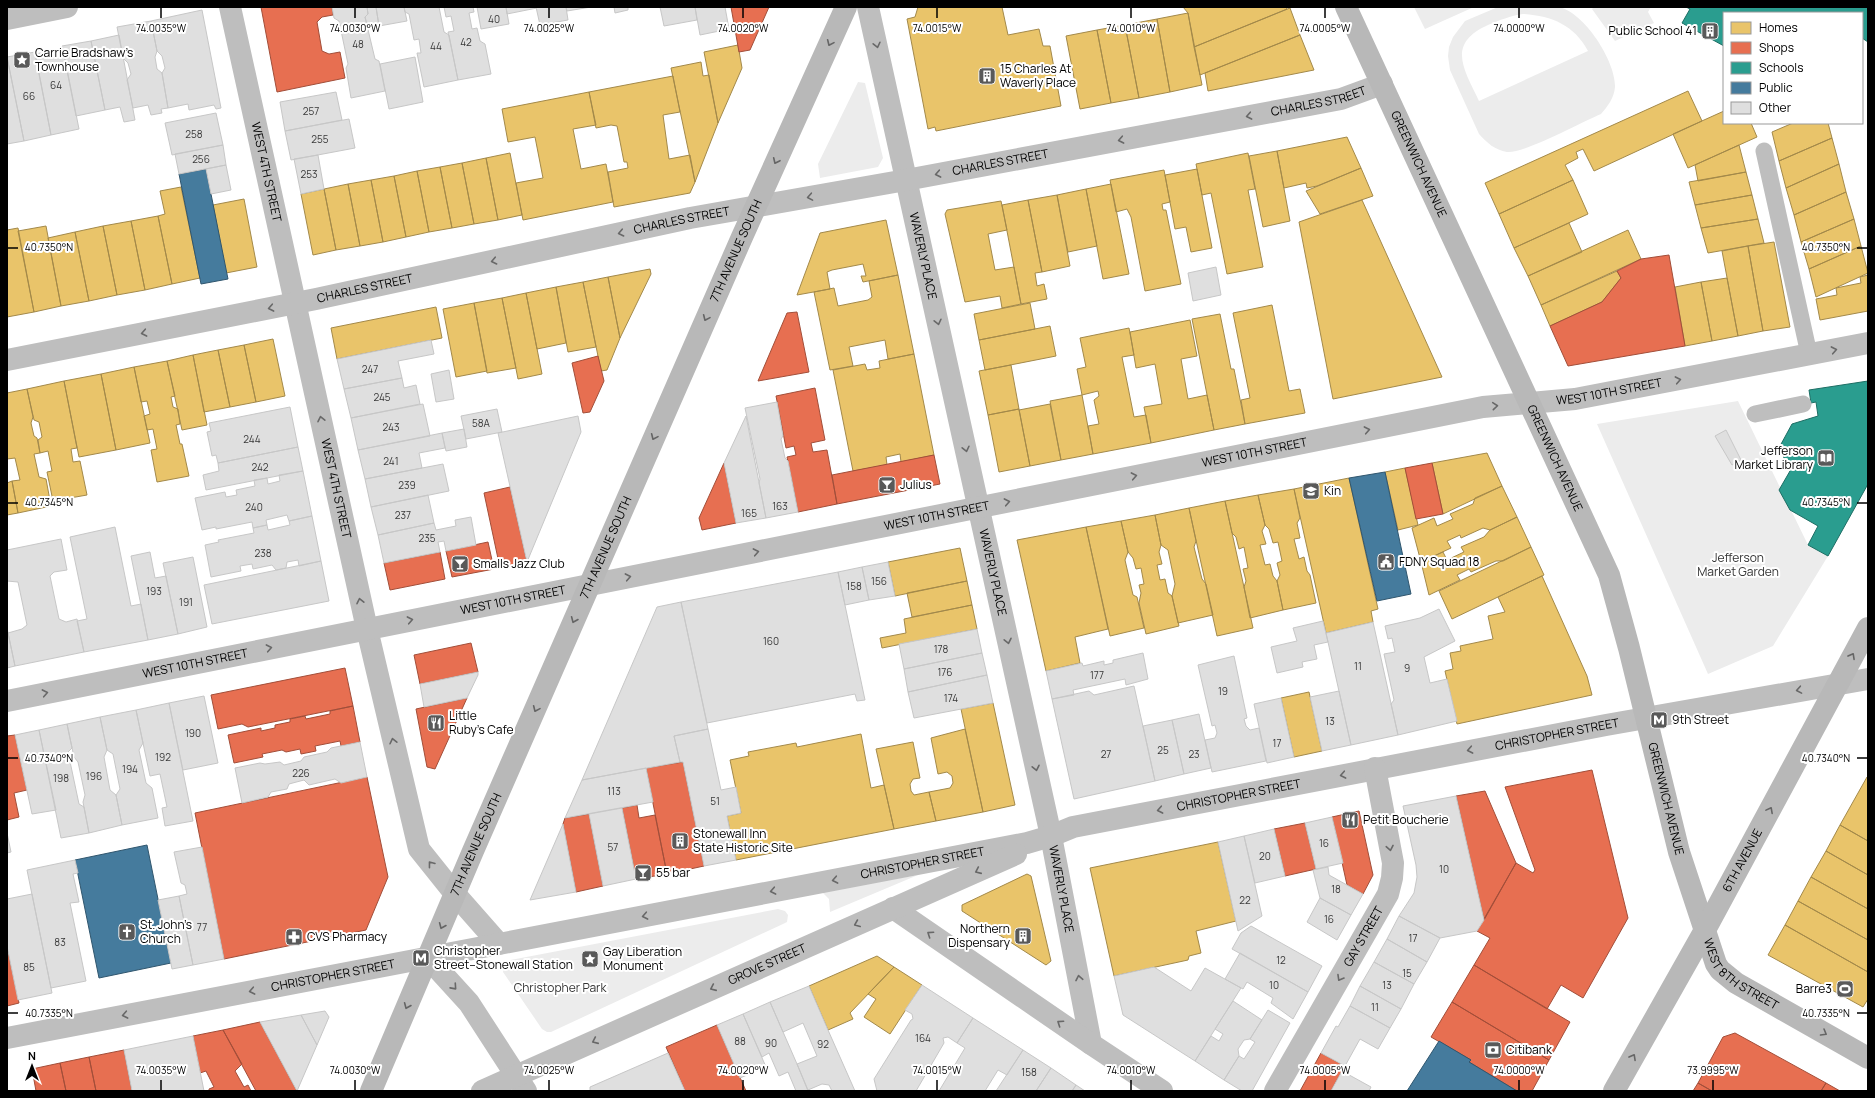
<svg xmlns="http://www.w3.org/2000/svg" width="1875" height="1098" font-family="Manrope,sans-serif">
<rect width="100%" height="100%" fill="#fff"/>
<!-- green -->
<path fill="#ececec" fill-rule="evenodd" d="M1414,7H1474L1425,29Z
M1498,7C1512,7 1526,7 1541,7C1547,7 1554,6 1559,7C1585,13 1616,62 1615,87C1614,98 1608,106 1601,114C1582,122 1523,154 1507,152C1495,150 1487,143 1479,134L1450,70L1448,56L1449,47L1453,37L1465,21ZM1523,14C1552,16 1574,25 1588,51L1479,101C1464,69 1446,44 1488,25C1500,20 1510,16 1523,14Z
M1594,7H1651L1648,12L1654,23L1615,41L1592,9Z
M858,82L865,83L883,158L878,167L820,178L818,164Z
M1738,401L1808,545L1828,556L1773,646L1708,674L1597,424Z
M918,875L830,912L829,899L821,891Z
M778,909L785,911L788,915L787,922L783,924L551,1032H547L542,1029L503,972L504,965L506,961Z"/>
<!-- homes -->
<path fill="#e9c46a" stroke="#a3894a" d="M918,7H1002L1008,35L1039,29L1043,46H1050L1061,106L936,131L935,127L928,129L907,19L915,17Z
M1183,7H1286L1287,9L1194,47L1188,13Z
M1290,8L1300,35L1200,75L1194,47Z
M1188,13L1202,85L1170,92L1157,19Z
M1157,19L1170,92L1139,98L1125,25Z
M1125,25L1139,98L1111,103L1097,30Z
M1097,30L1111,103L1080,109L1066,36Z
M1300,35L1314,70L1208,91L1205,73Z
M738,45L742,68L718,123L704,52Z
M701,62L703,76L709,75L718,123L695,182L671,68Z
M673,76L680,112L663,115L669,159L690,155L695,182L690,193L614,207L608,172L628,168L627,162H624L617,126L611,125L596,128L589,92Z
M1688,91L1702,121L1594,171L1583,149L1576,152L1578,158L1565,165L1573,180L1499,214L1485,183Z
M589,92L596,125L573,129L581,169L606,164L613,202L523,220L516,183L543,178L535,137L508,142L502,109Z
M1724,111V123H1751L1757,137L1688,168L1673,134Z
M1793,123H1828L1832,138L1779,161L1772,132Z
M1347,137L1361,168L1317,186L1307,188L1306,183L1284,188L1277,151Z
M1832,138L1839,164L1786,188L1779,161Z
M1739,145L1746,172L1698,181L1695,165Z
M1277,151L1290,221L1263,227L1249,156Z
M510,153L522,215L498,220L486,158Z
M1248,153L1255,189L1248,190L1263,267L1227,274L1211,193L1202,195L1196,164Z
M486,158L498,220L474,224L462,163Z
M462,163L474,224L452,228L440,167Z
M1839,164L1846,192L1794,215L1786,188Z
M440,167L452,228L429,232L417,171Z
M1361,168L1373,196L1320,214L1306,191Z
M1197,169L1212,248L1191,252L1186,227L1175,229L1165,175Z
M1164,170L1170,202L1162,204L1163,210H1166L1181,284L1145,291L1131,217L1127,209L1116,212L1110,180Z
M417,171L429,232L406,237L394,176Z
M1746,172L1752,195L1695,205L1689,182Z
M394,176L406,237L383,242L371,180Z
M371,180L383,242L360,246L348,184Z
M1573,180L1588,214L1514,248L1499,214Z
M348,184L360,246L336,250L324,189Z
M1111,184L1129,274L1103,279L1086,189Z
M181,187L200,278L172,284L158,216L165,214L160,191Z
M324,189L336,250L313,255L301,194Z
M1086,189L1097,246L1068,252L1057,195Z
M1846,192L1854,219L1801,242L1794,215Z
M1057,195L1070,266L1042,272L1028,200Z
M1752,195L1758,219L1701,228L1695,205Z
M244,199L257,267L226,273L213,205Z
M1028,200L1042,272L1035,273L1037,286L1044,284L1047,299L1021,304L1002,205Z
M1362,200L1442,377L1333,399L1299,222Z
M1001,201L1007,230L988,234L995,270L1014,267L1021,304L1002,308L1000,296L965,302L945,214L947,210Z
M158,216L172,284L145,290L131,221Z
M1758,219L1764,243L1708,253L1701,228Z
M1854,219L1861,246L1809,269L1801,242Z
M886,220L898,275L863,282L861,276H866L863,264L832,270L827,272L830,289L797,295L820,233Z
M131,221L145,290L117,295L103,226Z
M1569,223L1582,252L1528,276L1514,248Z
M46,226L61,306L34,312L18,231Z
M103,226L117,295L89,301L75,232Z
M18,228L34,312L7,317V230Z
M1628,230L1641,259L1541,305L1528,276Z
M75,232L89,301L61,306L48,238Z
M1774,242L1790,327L1763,331L1748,246Z
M1748,246L1763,331L1738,336L1722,251Z
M1861,246L1868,273L1816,297L1809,269Z
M650,269L651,274L620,338L608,277Z
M1617,271L1621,278L1602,302L1550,326L1541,305Z
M898,275L914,354L888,359L885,340L849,347L853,366L830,370L814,292L834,288L838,306L868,300L872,297L869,281Z
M1868,275V311L1820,320L1816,299L1837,295L1836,288L1861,283L1860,277Z
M608,277L620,338L607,370L601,371L583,282Z
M1727,278L1738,336L1712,341L1701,282Z
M583,282L596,347L568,352L556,287Z
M1701,282L1712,341L1685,346L1675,287Z
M556,287L566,343L537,349L526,293Z
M526,293L542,374L518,379L502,298Z
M502,298L516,368L487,373L474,303Z
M474,303L487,371L456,377L443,309Z
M1030,303L1035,329L979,340L974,314Z
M1272,305L1289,391L1300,389L1305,413L1245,424L1241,400L1250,398L1233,313Z
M436,307L442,338L337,359L331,328Z
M1220,314L1231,369H1234L1245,424L1214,430L1192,319Z
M1190,320L1197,356L1181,359L1188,399L1207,395L1214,430L1151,443L1144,407L1162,404L1155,364L1136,368L1130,332Z
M1050,326L1056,356L985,370L979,340Z
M1129,328L1134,355L1122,357L1134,417L1146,415L1151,443L1093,454L1088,426L1099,424L1094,400L1099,396L1098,391L1082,395L1077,369L1086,367L1080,338Z
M273,339L285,396L256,402L244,345Z
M244,345L256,402L230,407L218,350Z
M218,350L230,407L204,412L193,355Z
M914,354L934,455L901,462L900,454L886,457L887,465L853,471L833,370L865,364L867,370L880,368L879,361Z
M193,355L207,425L182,430L167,361Z
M167,361L175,396L171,397L173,407L178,409L180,424L176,425L180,444H182L189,476L157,482L151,450L157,449L153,429L147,430L144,416L150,414L147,401L141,402L134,367Z
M1011,365L1019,409L988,415L979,371Z
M134,367L150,443L116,450L101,374Z
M101,374L116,450L79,457L64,381Z
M64,381L77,448L71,449L73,462L80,461L87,495L53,501L47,472L52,471L48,451L40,453L38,440L42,437L39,422L34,420L27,389Z
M27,389L33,417L31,423L34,436L37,438L40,453L34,454L39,477L46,479L51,506L18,513L12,481L20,480L15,458L7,459V393Z
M1082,395L1093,454L1061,460L1050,401Z
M1050,404L1061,460L1030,466L1019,410Z
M1019,409L1030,466L999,472L988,415Z
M1487,453L1502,486L1443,514L1432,463Z
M1405,468L1418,525L1398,530L1385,472Z
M1349,478L1378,609L1371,611L1373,622L1326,633L1294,489Z
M12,481L18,513L7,515V483Z
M1502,486L1517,517L1490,530L1483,528L1461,538L1460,535L1447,541L1451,548L1421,562L1412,528L1434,518L1437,526L1453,519L1450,514L1473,504L1475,498Z
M1294,489L1300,518L1297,523L1300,538L1294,539L1299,559L1304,557L1307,571L1310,575L1316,603L1283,610L1277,581L1280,575L1277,563L1282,561L1278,542L1273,543L1269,529L1265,525L1258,495Z
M1258,495L1265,525L1262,531L1266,544L1260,545L1265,565L1270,564L1273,576L1277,581L1283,610L1250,618L1244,587L1246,581L1243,569L1248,568L1244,547L1239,549L1236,537L1232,533L1225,501Z
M1225,501L1253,628L1217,636L1189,508Z
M1189,508L1196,541L1194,547L1202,579L1206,584L1213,615L1178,623L1172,596L1175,584L1168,550L1161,545L1155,515Z
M1155,515L1161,545L1159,552L1162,564L1157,565L1160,580L1165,579L1168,593L1172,596L1179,626L1146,634L1139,603L1141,593L1139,585L1144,584L1141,568L1136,569L1133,558L1128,552L1121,521Z
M1517,517L1531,547L1503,561H1496L1471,572L1469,569L1457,575L1460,580L1429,595L1421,562L1443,552L1447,560L1464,552L1461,547L1484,537L1490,530Z
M1121,521L1128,552L1125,560L1133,595L1137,597L1144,628L1110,636L1086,527Z
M1086,527L1108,629L1075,637L1080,663L1046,671L1017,540Z
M1531,547L1544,575L1452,619L1439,591Z
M960,548L967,581L895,596L888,562Z
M1542,576L1587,676L1592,695L1457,724L1445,671L1453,669L1450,653L1461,651L1460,646L1493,639L1488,616L1505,612L1498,597Z
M967,581L972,605L912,617L907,593Z
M972,605L977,629L882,648L880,638L906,633L904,619Z
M1309,692L1322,751L1294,757L1281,698Z
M993,703L1015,805L983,812L961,709Z
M965,729L983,812L936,821L929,792L950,788L953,783L952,776L947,772L938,774L931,738Z
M861,734L871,788L884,785L894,829L736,860L727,816L741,813L730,760L749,756L748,752L796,743L797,747Z
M913,742L920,778L913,779L910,784L911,791L914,795L929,792L936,821L894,829L876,749Z
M1867,777L1868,778V841L1840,825Z
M1840,825L1868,841V875L1826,851Z
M1218,842L1236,921L1196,931L1201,953L1189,956L1188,960L1114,976L1090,868Z
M1826,851L1868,875V909L1811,877Z
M1027,874L1031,876L1051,961L1046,965L962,911V905Z
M1811,877L1868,909V940L1798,901Z
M1798,901L1868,940V972L1785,925Z
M1785,925L1868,972V999L1863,1007L1768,955Z
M877,956L894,967L850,1013L853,1019L828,1030L809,986Z
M894,967L922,985L890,1034L864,1017L876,999L868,994Z"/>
<!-- shops -->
<path fill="#e76f51" stroke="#a24e39" d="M261,7H332L333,15L322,17L317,22L322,51L329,54L340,52L345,78L277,92Z
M731,7H769L750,50L739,52Z
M1669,255L1685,346L1568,366L1550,326L1602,302L1621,278L1617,271L1641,259Z
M797,312L809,372L758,381L787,313Z
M598,356L604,381L590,412L583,413L572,363Z
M815,388L825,440L811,443L813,452L827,450L837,504L798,512L787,457L796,455L794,446L786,448L776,396Z
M934,455L940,484L837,504L832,475Z
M724,463L736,523L702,530L699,518Z
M1432,463L1443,514L1416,519L1405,468Z
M510,487L527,562L500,568L484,493Z
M488,542L494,569L452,577L446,551Z
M440,552L445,579L390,590L384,563Z
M471,643L478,672L420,684L414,655Z
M345,668L353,706L248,727L242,724L218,729L211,695Z
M467,698L435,769L427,767L416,709Z
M353,706L360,742L341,746L340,741L315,746L316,751L301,754L300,749L286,752L282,750L262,754L263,757L234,763L228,735L261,728V731L275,728V725L290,722V719L305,716L306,719L330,714V711Z
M15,735L27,790L14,793L19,817L7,820V736Z
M683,762L704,866L667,874L646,768Z
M1592,770L1628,918L1583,998L1561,985L1547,1009L1474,965L1490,938L1477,931L1516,863L1533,873L1535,870L1505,787Z
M367,777L388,877L366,930L224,959L195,813Z
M1485,791L1516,863L1484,920L1456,796Z
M637,805L639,818L655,815L667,874L636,879L622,808Z
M1359,811L1373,875L1363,894L1347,885L1332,817Z
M589,814L603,886L576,892L563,824L565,818Z
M1305,823L1316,869L1285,876L1274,829Z
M7,946L19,1003L7,1006Z
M1474,965L1570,1022L1549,1060L1452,1002Z
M1452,1002L1549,1060L1532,1091H1517L1469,1062L1471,1060L1431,1037Z
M260,1022L297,1091H256L223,1030Z
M717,1025L746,1091H685L666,1047Z
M223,1030L242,1064L235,1071L244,1087L248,1085L251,1091H209V1089L214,1087L206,1071L200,1073L193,1036Z
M1735,1033L1826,1083L1821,1091H1712L1698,1083L1723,1037Z
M124,1050L132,1091H96L89,1057Z
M1321,1053L1345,1066L1342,1071L1331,1091H1300Z
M89,1057L96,1091H66L60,1063Z
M60,1063L66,1091H36L32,1069Z
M1698,1083L1712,1091H1693Z
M1826,1083L1840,1091H1821Z"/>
<!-- schools -->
<path fill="#2a9d8f" stroke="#1d6e64" d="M1686,7H1868V42L1862,38V13H1724V46L1682,23L1690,9Z
M1868,381V484L1828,556L1808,545L1818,526L1790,510L1779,490L1790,471L1788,470L1780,446L1792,424L1818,416L1816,402L1811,403L1809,390Z"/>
<!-- public -->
<path fill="#457b9d" stroke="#30566e" d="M206,169L228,279L201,284L179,174Z
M1385,472L1411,594L1377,601L1349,478Z
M147,845L171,963L99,978L75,860Z
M1439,1041L1471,1060L1469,1062L1517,1091H1407Z"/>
<!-- building -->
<path fill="#dfdfdf" stroke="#c7c7c7" d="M332,7H367L368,14L365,17L375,59L379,61L385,91L351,98L346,68L348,64L339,21L334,18Z
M367,7H376L379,26L368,28L365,17L368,14Z
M376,7H404L407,21L379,26Z
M404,7H439L444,32L449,35L458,80L424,87L417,53H421L419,39L414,40L409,14L405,12Z
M444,7H473L474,12L469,13L472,29L477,28L480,41L485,44L491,74L458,80L448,32L454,31L451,16L446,17Z
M477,7H506L509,24L481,29Z
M506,7H536L537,8L507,14Z
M536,7H566L568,20L540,25Z
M566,7H591L567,11Z
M614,7H628V10L615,13Z
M660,7H695L697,20L664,26Z
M695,7H725L729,29L700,35Z
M202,10L221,108L216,109L214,105L189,110L188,104L168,108L162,73L165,68L162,56L157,51L151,21Z
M151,21L157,51L155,57L157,69L162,73L168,108L161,109L162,113L151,115L148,105L133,108L127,80L131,74L128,63L123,58L117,27Z
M119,35L135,120L124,122L120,107L105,110L91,41Z
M91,41L105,110L76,116L62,46Z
M63,49L79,129L51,135L35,54Z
M35,52L51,135L24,141L7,57Z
M7,57L24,141L7,144Z
M415,57L423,102L389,109L380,64Z
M336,92L342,120L285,131L280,102Z
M216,113L223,145L172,155L165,123Z
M349,119L355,148L291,160L285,131Z
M223,145L226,165L179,174L175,154Z
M318,155L324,189L301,194L294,159Z
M226,165L231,190L211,194L206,169Z
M1216,267L1221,295L1193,301L1188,273Z
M431,340L434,354L398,361L402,378L344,389L337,359Z
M449,370L454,399L436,402L431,374Z
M402,378L404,388L416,385L420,404L351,418L344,389Z
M777,402L783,436L781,439L785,458L788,461L798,512L766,518L759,483L760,479L745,408Z
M423,404L430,436L358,450L351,418Z
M290,407L298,447L218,463L216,455L212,456L207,432L211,431L209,423Z
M497,409L502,432L466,439L461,416Z
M578,416L581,432L527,562L498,433Z
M746,416L766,518L736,523L724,463Z
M464,429L467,447L446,451L442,433Z
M1726,430L1741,460L1732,465L1715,436Z
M442,433L445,448L419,453L422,468L365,479L358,450Z
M298,447L303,471L206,490L203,475L219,471L218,463Z
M443,464L449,491L371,507L365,479Z
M303,471L312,516L289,521L287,515L266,520L267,525L253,528L252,522L216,529V527L202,530L195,498L225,492L226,497L237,495L236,490L255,486L254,480L267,478L268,484L280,481L279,475Z
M428,495L434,523L378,535L371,507Z
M312,516L321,561L299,566L298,560L287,562L286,568L276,570L272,565L253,569L252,564L240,566L241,571L211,577L205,545L219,542L218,540L254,533L253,528L267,525L268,530L290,525L289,521Z
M471,517L476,545L446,551L444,541L438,542L440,552L384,563L378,535L434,523L436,530L456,526L455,520Z
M115,527L131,606L141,604L148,640L84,652L77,621L87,619L70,537Z
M61,539L67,570L54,572L50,576L59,619L66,622L77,619L84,652L15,666L8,633L22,629L27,625L18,582L7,581V550Z
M150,552L155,578L166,576L178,634L148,640L131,556Z
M193,557L207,627L178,634L163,563Z
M321,561L329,601L212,624L204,585Z
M888,562L895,596L869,600L862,567Z
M862,567L869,600L845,605L838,572Z
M838,572L865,700L857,701L855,694L707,723L681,602Z
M681,602L708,729L674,736L680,762L582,780L657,607Z
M1439,609L1455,641L1424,657L1430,683L1447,679L1457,721L1398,735L1391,704L1394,700L1384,654L1395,652L1392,638L1388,639L1385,626L1420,618Z
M1323,621L1328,642L1314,645L1317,659L1302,662L1303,667L1277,673L1271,647L1297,641L1293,628Z
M1373,622L1398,735L1351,745L1326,633Z
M7,628L15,666L7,668Z
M977,629L982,653L904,669L899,644Z
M982,653L987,675L908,692L904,669Z
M1143,653L1148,679L1126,685L1125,679L1073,690L1074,695L1052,699L1046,671L1082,663L1083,666L1104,661V665L1113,663V660Z
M1234,656L1247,718L1244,719L1246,726L1250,730L1259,728L1266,761L1212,772L1205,740L1215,738L1217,733L1215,725L1212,726L1198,665Z
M478,672V675L467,698L424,707L420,684Z
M987,675L993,703L914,718L908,692Z
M1134,686L1155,781L1074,799L1052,699L1089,691L1094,695Z
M1339,691L1351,745L1322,751L1310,697Z
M204,696L218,763L183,770L169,703Z
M1281,698L1294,757L1267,763L1254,704Z
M169,703L193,821L165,826L162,808L167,807L160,774L150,776L136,710Z
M136,710L143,743L139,750L146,783L152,788L158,818L122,825L116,795L120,789L113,754L107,750L100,717Z
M1199,714L1211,768L1184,774L1172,720Z
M100,717L107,750L104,757L110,790L116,795L122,825L89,833L83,802L85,795L78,762L74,757L67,724Z
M1172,720L1184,774L1155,781L1143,726Z
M67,724L72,748L68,752L79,804L84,807L89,833L61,838L39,730Z
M708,729L721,790L736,787L741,813L727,816L736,860L704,866L683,762H680L674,736Z
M39,730L56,810L32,814L15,735Z
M360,742L367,777L341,783L335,779L309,785L304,780L289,784L287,789L271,792L268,797L242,803L235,768L260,763L265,764L280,762L284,765L301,761L304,757L327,752L331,748Z
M646,768L653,802L565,818L582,780Z
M1456,796L1484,920L1477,931L1440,938L1399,916L1414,893L1417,877L1416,865L1403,806Z
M622,808L636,879L603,886L589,814Z
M1332,817L1343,863L1316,869L1305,823Z
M563,824L576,892L530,900Z
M1274,829L1285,876L1255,883L1244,836Z
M7,833L11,852L7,853Z
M1244,836L1262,916L1238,931L1218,842Z
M202,847L224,959L193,965L179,896L187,894L185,885L181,883L174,852Z
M75,860L78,873L73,874L79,902L70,903L86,981L51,988L27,870Z
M1328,867L1329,875L1363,894L1351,915L1320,898L1313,870Z
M32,894L52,993L18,1000L7,946V899Z
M179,896L193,965L172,969L158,900Z
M1320,898L1351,915L1337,940L1307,922Z
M1399,916L1440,938L1427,962L1387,939Z
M1251,926L1322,966L1308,992L1232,949L1241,933Z
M1387,939L1427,962L1414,984L1374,962Z
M1240,953L1308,992L1293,1019L1271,1003L1273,998L1247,982L1243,989L1225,979Z
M1374,962L1414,984L1401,1009L1360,986Z
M1154,967L1191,991L1205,968L1241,988L1195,1061L1123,1015L1114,976Z
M922,985L973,1018L957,1043L948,1037L943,1038L944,1043L916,1091H877L874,1079L911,1020L913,1019L912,1014L905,1010Z
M809,986L828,1030L855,1091H832L829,1085L822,1084L808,1090L797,1064L817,1056L803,1023L783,1032L770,1002Z
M1360,986L1401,1009L1390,1028L1350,1006Z
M1233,1001L1262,1020L1250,1039L1244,1040L1238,1049L1239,1056L1224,1080L1195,1061L1211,1036L1219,1041L1223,1034L1215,1029Z
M770,1002L797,1064L808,1091H796L788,1072L779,1076L769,1053L762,1057L743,1014Z
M1350,1006L1390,1028L1378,1049L1360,1039L1345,1066L1321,1053L1336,1026L1338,1027Z
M1268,1010L1290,1023L1252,1091H1242L1224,1080L1239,1056L1244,1059L1255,1042L1250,1039Z
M325,1011L329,1017L317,1045L301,1015Z
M743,1014L766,1067L740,1078L717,1025Z
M301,1015L317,1045L297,1091L260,1022Z
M973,1018L1023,1050L1007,1075L998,1070L985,1091H939L965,1048L957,1043Z
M193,1036L204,1091H132L124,1050Z
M1023,1050L1051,1068L1036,1091H996Z
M668,1053L685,1091H590V1087Z
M1051,1068L1076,1085L1072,1091H1036Z
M1342,1071L1371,1087L1369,1091H1331Z
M1076,1085L1085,1091H1072Z"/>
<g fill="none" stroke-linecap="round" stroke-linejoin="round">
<!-- lane -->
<path stroke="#bebebe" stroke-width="17" d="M1764,151L1809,354
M1755,414L1803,404"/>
<!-- street -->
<g stroke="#bebebe" stroke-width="22">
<path id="s1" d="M230,7L367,629L419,849L455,894L499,944"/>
<path id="s2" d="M868,7L1051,836L1091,1044"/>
<path d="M7,19L67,7"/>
<path id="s3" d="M7,360L316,299L690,218L906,180L1341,99L1382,84"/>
<path id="s4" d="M7,701L1483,407L1575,399L1868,343"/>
<path d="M893,908L1091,1044L1162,1091"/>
<path d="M428,958L469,1003L526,1091"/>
<path id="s5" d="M7,1038L1027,843L1051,836L1073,827L1606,725L1868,679"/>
<path id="s6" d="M482,1091L1016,854"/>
<path id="s7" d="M1275,1091L1388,894L1392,878L1393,863L1375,768"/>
</g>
<!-- secondary -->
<g stroke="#b8b8b8" stroke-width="22">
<path id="s8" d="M1346,7L1609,575L1629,648L1679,852L1716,964L1720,970L1736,983L1868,1058"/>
<path id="s9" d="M371,1091L473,851L742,237L846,7"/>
<path id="s10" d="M1614,1091L1705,930L1868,628"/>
</g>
</g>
<!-- one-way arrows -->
<defs><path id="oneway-chevron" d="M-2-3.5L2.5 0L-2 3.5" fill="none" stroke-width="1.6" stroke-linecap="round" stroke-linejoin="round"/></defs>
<g stroke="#656565">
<use href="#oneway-chevron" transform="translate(830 43) rotate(114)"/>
<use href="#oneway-chevron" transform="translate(776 161) rotate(115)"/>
<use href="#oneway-chevron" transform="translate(706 318) rotate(114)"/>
<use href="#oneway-chevron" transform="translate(654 437) rotate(114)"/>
<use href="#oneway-chevron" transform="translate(574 620) rotate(113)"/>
<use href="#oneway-chevron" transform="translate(1852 656) rotate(-61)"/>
<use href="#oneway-chevron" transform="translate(536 709) rotate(114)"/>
<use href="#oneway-chevron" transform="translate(1770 810) rotate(-62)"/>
<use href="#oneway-chevron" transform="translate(442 926) rotate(113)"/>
<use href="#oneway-chevron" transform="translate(407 1006) rotate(113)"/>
<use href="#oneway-chevron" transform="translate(1824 1033) rotate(30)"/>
<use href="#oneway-chevron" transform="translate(1633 1057) rotate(-61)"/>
</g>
<g stroke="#686868">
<use href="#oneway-chevron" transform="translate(877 45) rotate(77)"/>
<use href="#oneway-chevron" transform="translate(1249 116) rotate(169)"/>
<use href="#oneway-chevron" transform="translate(1121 140) rotate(169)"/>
<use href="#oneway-chevron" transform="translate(938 174) rotate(169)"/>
<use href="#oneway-chevron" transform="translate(810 197) rotate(170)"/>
<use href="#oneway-chevron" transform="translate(621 233) rotate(168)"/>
<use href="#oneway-chevron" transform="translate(494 261) rotate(168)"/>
<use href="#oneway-chevron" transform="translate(271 308) rotate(169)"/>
<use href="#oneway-chevron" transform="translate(938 322) rotate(77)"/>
<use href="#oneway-chevron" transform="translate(144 333) rotate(169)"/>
<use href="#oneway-chevron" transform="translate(1834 350) rotate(-11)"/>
<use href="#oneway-chevron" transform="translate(1678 380) rotate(-11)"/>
<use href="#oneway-chevron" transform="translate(1495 406) rotate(-5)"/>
<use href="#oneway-chevron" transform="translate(321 419) rotate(-102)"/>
<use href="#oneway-chevron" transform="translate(1367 430) rotate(-11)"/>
<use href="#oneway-chevron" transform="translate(966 449) rotate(77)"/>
<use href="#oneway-chevron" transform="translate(1134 476) rotate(-11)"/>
<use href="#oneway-chevron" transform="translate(1007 502) rotate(-11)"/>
<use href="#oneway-chevron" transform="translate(756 552) rotate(-11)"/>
<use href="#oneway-chevron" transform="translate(628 577) rotate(-11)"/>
<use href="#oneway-chevron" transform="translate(360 601) rotate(-102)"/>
<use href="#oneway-chevron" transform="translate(410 620) rotate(-11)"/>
<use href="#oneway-chevron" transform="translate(1008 641) rotate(78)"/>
<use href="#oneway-chevron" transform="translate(269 648) rotate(-11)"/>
<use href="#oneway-chevron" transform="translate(1799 690) rotate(170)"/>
<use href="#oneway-chevron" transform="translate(45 693) rotate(-11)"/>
<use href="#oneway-chevron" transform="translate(393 741) rotate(-103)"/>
<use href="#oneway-chevron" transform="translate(1470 750) rotate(169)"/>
<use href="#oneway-chevron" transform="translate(1036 768) rotate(78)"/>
<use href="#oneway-chevron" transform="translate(1343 775) rotate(169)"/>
<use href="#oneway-chevron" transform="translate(1160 810) rotate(169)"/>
<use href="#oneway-chevron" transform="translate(1390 848) rotate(79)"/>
<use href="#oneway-chevron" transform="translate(431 864) rotate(-128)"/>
<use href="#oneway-chevron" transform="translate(978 871) rotate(156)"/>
<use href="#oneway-chevron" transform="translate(835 880) rotate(169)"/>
<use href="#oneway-chevron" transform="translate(773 891) rotate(169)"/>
<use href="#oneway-chevron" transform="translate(645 916) rotate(169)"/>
<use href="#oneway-chevron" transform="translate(857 924) rotate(157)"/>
<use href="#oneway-chevron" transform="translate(930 934) rotate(-146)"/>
<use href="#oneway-chevron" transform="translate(1079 978) rotate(-101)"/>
<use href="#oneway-chevron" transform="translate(1340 978) rotate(120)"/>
<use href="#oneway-chevron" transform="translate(454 987) rotate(48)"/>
<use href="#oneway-chevron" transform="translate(713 988) rotate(156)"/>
<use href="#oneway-chevron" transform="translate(252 991) rotate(169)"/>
<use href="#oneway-chevron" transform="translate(125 1015) rotate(169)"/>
<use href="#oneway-chevron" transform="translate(1060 1023) rotate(-146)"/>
<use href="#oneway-chevron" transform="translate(595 1041) rotate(156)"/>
</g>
<!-- ticks -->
<path fill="none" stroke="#000" stroke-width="1.5" d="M161,8V18M355,8V18M549,8V18M743,8V18M937,8V18M1131,8V18M1325,8V18M1519,8V18M8,248H18M1857,248H1867M8,503H18M1857,503H1867M8,758H18M1857,758H1867M8,1013H18M1857,1013H1867M161,1080V1090M355,1080V1090M549,1080V1090M743,1080V1090M937,1080V1090M1131,1080V1090M1325,1080V1090M1519,1080V1090M1713,1080V1090"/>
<!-- icons -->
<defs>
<symbol id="building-square" viewBox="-11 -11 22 22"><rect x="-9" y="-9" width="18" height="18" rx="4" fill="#595959" stroke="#fff"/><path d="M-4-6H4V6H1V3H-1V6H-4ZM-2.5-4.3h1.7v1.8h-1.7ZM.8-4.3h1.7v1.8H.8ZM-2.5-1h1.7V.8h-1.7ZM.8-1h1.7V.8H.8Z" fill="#fff"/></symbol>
<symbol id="sight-square" viewBox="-11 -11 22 22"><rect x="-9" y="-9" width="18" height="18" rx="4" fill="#595959" stroke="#fff"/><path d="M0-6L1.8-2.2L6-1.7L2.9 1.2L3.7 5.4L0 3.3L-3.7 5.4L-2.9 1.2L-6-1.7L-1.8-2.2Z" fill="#fff"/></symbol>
<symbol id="library-square" viewBox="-11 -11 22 22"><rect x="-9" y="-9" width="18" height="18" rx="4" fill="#595959" stroke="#fff"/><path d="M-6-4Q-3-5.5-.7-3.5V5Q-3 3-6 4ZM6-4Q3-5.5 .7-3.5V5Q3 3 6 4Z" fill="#fff"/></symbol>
<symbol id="bar-square" viewBox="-11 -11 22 22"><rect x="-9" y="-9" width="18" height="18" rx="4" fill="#595959" stroke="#fff"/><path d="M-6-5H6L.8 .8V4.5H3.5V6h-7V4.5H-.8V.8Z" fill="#fff"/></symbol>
<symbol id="school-square" viewBox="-11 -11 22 22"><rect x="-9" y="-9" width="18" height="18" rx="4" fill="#595959" stroke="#fff"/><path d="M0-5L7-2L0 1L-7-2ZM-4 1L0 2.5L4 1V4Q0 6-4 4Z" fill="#fff"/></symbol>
<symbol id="civic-square" viewBox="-11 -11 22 22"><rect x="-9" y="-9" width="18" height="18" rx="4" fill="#595959" stroke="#fff"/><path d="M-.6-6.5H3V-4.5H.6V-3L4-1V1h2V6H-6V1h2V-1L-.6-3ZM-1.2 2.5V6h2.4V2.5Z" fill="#fff"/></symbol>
<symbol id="metro-square" viewBox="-11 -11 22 22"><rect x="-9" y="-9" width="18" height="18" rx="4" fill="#595959" stroke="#fff"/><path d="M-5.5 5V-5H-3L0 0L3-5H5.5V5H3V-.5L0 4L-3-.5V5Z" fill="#fff"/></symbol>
<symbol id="restaurant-square" viewBox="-11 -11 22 22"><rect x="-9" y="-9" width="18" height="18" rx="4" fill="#595959" stroke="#fff"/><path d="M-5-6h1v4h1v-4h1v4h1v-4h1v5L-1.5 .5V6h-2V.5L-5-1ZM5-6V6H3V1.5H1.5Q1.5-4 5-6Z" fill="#fff"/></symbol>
<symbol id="church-square" viewBox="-11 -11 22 22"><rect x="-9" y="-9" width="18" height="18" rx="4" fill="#595959" stroke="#fff"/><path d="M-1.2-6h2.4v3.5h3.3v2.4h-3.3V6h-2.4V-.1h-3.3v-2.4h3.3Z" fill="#fff"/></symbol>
<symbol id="pharmacy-square" viewBox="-11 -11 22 22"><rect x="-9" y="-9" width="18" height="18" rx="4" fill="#595959" stroke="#fff"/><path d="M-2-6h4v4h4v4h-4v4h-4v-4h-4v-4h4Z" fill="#fff"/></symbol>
<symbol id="stadium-square" viewBox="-11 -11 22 22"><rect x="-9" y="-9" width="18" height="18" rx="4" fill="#595959" stroke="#fff"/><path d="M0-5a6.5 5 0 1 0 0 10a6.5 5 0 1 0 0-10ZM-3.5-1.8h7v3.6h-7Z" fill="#fff"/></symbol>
<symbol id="bank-square" viewBox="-11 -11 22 22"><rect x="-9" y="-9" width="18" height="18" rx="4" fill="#595959" stroke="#fff"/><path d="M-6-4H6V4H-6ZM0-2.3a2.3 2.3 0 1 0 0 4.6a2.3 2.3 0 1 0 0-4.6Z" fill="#fff"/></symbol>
</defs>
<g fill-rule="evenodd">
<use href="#building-square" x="1700" y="21" width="20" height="20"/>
<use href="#sight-square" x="12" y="50" width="20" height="20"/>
<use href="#building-square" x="977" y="66" width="20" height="20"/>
<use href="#library-square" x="1816" y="448" width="20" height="20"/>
<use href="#bar-square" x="877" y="475" width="20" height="20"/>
<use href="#school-square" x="1301" y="481" width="20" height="20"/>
<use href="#civic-square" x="1376" y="552" width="20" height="20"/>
<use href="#bar-square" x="450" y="554" width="20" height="20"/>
<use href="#metro-square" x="1649" y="710" width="20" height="20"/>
<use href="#restaurant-square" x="426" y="713" width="20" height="20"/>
<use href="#restaurant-square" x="1340" y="810" width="20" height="20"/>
<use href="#building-square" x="670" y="831" width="20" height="20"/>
<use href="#bar-square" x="633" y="863" width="20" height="20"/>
<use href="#church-square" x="117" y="922" width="20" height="20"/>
<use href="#building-square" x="1013" y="926" width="20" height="20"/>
<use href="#pharmacy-square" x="284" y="927" width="20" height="20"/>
<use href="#metro-square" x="411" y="948" width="20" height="20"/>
<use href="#sight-square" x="580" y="949" width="20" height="20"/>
<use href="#stadium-square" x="1835" y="979" width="20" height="20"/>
<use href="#bank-square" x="1483" y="1040" width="20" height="20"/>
</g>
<g text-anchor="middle" stroke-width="4" stroke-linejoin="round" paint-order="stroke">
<!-- number labels -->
<g font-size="10" fill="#383838">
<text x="494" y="23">40</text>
<text x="466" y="46">42</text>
<text x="358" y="48">48</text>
<text x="436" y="50">44</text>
<text x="56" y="89">64</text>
<text x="29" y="100">66</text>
<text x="311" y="115">257</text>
<text x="194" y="138">258</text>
<text x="320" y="143">255</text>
<text x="201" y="163">256</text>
<text x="309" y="178">253</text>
<text x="370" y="373">247</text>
<text x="382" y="401">245</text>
<text x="481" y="427">58A</text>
<text x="391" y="431">243</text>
<text x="252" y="443">244</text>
<text x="391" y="465">241</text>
<text x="260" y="471">242</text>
<text x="407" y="489">239</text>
<text x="780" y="510">163</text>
<text x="254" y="511">240</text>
<text x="749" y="517">165</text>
<text x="403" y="519">237</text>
<text x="427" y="542">235</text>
<text x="263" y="557">238</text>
<text x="879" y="585">156</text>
<text x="854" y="590">158</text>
<text x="154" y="595">193</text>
<text x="186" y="606">191</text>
<text x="771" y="645">160</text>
<text x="941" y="653">178</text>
<text x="1358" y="670">11</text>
<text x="1407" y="672">9</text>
<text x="945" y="676">176</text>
<text x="1097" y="679">177</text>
<text x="1223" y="695">19</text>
<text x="951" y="702">174</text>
<text x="1330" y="725">13</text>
<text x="193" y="737">190</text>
<text x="1277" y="747">17</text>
<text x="1163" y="754">25</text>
<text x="1106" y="758">27</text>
<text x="1194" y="758">23</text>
<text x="163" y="761">192</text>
<text x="130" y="773">194</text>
<text x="301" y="777">226</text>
<text x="94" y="780">196</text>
<text x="61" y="782">198</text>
<text x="614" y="795">113</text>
<text x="715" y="805">51</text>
<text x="1324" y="847">16</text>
<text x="613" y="851">57</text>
<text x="1265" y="860">20</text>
<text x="1444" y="873">10</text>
<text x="1336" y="893">18</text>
<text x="1245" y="904">22</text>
<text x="1329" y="923">16</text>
<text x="202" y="931">77</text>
<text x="1413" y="942">17</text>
<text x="60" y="946">83</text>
<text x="1281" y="964">12</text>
<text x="29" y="971">85</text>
<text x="1407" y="977">15</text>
<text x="1274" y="989">10</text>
<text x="1387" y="989">13</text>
<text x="1375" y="1011">11</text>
<text x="923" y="1042">164</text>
<text x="740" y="1045">88</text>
<text x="771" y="1047">90</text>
<text x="823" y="1048">92</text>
<text x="1029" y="1076">158</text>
</g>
<!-- poi labels -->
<g font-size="12" fill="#000" stroke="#fff" text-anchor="start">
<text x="1697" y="35" text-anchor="end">Public School 41</text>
<text x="35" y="57">Carrie Bradshaw’s<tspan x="35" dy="14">Townhouse</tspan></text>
<text x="1000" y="73">15 Charles At<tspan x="1000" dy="14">Waverly Place</tspan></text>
<text x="1813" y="455" text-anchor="end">Jefferson<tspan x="1813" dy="14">Market Library</tspan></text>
<text x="900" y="489">Julius</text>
<text x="1324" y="495">Kin</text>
<text x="1399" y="566">FDNY Squad 18</text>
<text x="473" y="568">Smalls Jazz Club</text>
<text x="449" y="720">Little<tspan x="449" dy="14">Ruby’s Cafe</tspan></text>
<text x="1672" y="724">9th Street</text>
<text x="1363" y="824">Petit Boucherie</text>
<text x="693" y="838">Stonewall Inn<tspan x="693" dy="14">State Historic Site</tspan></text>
<text x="656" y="877">55 bar</text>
<text x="140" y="929">St. John’s<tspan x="140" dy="14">Church</tspan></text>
<text x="1010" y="933" text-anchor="end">Northern<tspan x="1010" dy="14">Dispensary</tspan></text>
<text x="307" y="941">CVS Pharmacy</text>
<text x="434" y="955">Christopher<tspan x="434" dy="14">Street–Stonewall Station</tspan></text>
<text x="603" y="956">Gay Liberation<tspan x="603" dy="14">Monument</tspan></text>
<text x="1832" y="993" text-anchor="end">Barre3</text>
<text x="1506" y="1054">Citibank</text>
</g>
<!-- street labels -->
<g font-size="12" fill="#000" stroke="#fff">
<text dy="4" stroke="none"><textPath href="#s3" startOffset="1337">CHARLES STREET</textPath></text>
<text dy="4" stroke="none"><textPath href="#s3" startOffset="1013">CHARLES STREET</textPath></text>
<text dy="4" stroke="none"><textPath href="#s8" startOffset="173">GREENWICH AVENUE</textPath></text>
<text dy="4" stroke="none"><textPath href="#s1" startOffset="169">WEST 4TH STREET</textPath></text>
<text dy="4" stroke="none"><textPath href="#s3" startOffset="689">CHARLES STREET</textPath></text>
<text dy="4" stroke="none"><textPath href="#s9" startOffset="916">7TH AVENUE SOUTH</textPath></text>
<text dy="4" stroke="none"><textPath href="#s2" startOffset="255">WAVERLY PLACE</textPath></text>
<text dy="4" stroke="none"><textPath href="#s3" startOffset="365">CHARLES STREET</textPath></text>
<text dy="4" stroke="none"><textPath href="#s4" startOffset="1632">WEST 10TH STREET</textPath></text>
<text dy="4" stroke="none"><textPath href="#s4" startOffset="1272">WEST 10TH STREET</textPath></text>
<text dy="4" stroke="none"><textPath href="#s8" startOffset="497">GREENWICH AVENUE</textPath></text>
<text dy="4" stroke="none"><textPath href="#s1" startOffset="493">WEST 4TH STREET</textPath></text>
<text dy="4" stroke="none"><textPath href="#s4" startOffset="948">WEST 10TH STREET</textPath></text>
<text dy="4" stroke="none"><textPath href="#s9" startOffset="592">7TH AVENUE SOUTH</textPath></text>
<text dy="4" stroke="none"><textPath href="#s2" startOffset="579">WAVERLY PLACE</textPath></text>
<text dy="4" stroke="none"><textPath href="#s4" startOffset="516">WEST 10TH STREET</textPath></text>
<text dy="4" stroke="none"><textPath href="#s4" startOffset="192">WEST 10TH STREET</textPath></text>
<text dy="4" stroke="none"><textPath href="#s5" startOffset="1580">CHRISTOPHER STREET</textPath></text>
<text dy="4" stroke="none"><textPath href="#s5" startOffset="1256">CHRISTOPHER STREET</textPath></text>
<text dy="4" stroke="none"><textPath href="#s8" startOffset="857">GREENWICH AVENUE</textPath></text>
<text dy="4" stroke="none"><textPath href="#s9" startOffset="268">7TH AVENUE SOUTH</textPath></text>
<text dy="4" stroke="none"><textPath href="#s10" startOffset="264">6TH AVENUE</textPath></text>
<text dy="4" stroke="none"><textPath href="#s5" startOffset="932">CHRISTOPHER STREET</textPath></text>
<text dy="4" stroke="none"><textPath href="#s2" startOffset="903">WAVERLY PLACE</textPath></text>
<text dy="4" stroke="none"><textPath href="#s7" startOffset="178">GAY STREET</textPath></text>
<text dy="4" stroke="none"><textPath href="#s6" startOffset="312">GROVE STREET</textPath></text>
<text dy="4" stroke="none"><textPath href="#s8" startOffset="1054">WEST 8TH STREET</textPath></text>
<text dy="4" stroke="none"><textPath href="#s5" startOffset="332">CHRISTOPHER STREET</textPath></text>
</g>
<!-- park labels -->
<g font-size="12" fill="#333" stroke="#fff">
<text x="1738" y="562">Jefferson<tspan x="1738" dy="14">Market Garden</tspan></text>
<text x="560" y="992">Christopher Park</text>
</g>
</g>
<g font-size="10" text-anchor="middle" fill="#000" stroke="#fff" stroke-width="4" stroke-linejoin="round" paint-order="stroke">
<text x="161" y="32">74.0035°W</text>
<text x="355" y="32">74.0030°W</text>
<text x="549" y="32">74.0025°W</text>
<text x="743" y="32">74.0020°W</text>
<text x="937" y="32">74.0015°W</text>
<text x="1131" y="32">74.0010°W</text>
<text x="1325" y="32">74.0005°W</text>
<text x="1519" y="32">74.0000°W</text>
<text x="49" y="251">40.7350°N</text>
<text x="1826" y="251">40.7350°N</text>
<text x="49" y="506">40.7345°N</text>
<text x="1826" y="506">40.7345°N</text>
<text x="49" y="762">40.7340°N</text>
<text x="1826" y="762">40.7340°N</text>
<text x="49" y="1017">40.7335°N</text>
<text x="1826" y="1017">40.7335°N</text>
<text x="161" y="1074">74.0035°W</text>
<text x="355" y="1074">74.0030°W</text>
<text x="549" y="1074">74.0025°W</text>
<text x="743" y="1074">74.0020°W</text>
<text x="937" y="1074">74.0015°W</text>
<text x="1131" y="1074">74.0010°W</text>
<text x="1325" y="1074">74.0005°W</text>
<text x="1519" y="1074">74.0000°W</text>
<text x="1713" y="1074">73.9995°W</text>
</g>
<!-- border -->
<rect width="1875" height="1098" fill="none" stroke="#000000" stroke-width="16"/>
<!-- legend -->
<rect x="1723" y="12" width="140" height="112" fill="#ffffff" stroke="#999999"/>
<rect x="1731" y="22" width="20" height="12" fill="#e9c46a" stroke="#999999"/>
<text x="1759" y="32" font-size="12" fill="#000000">Homes</text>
<rect x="1731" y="42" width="20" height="12" fill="#e76f51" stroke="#999999"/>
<text x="1759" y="52" font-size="12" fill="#000000">Shops</text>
<rect x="1731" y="62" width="20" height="12" fill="#2a9d8f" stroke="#999999"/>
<text x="1759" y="72" font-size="12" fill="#000000">Schools</text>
<rect x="1731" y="82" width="20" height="12" fill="#457b9d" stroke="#999999"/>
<text x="1759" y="92" font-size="12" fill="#000000">Public</text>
<rect x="1731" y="102" width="20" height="12" fill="#dfdfdf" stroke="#999999"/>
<text x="1759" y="112" font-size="12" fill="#000000">Other</text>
<!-- north arrow -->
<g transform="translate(32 1066)" stroke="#ffffff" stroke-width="3" paint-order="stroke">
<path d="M0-3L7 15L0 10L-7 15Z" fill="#000000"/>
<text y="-6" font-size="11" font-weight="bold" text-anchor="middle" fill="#000000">N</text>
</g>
</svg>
